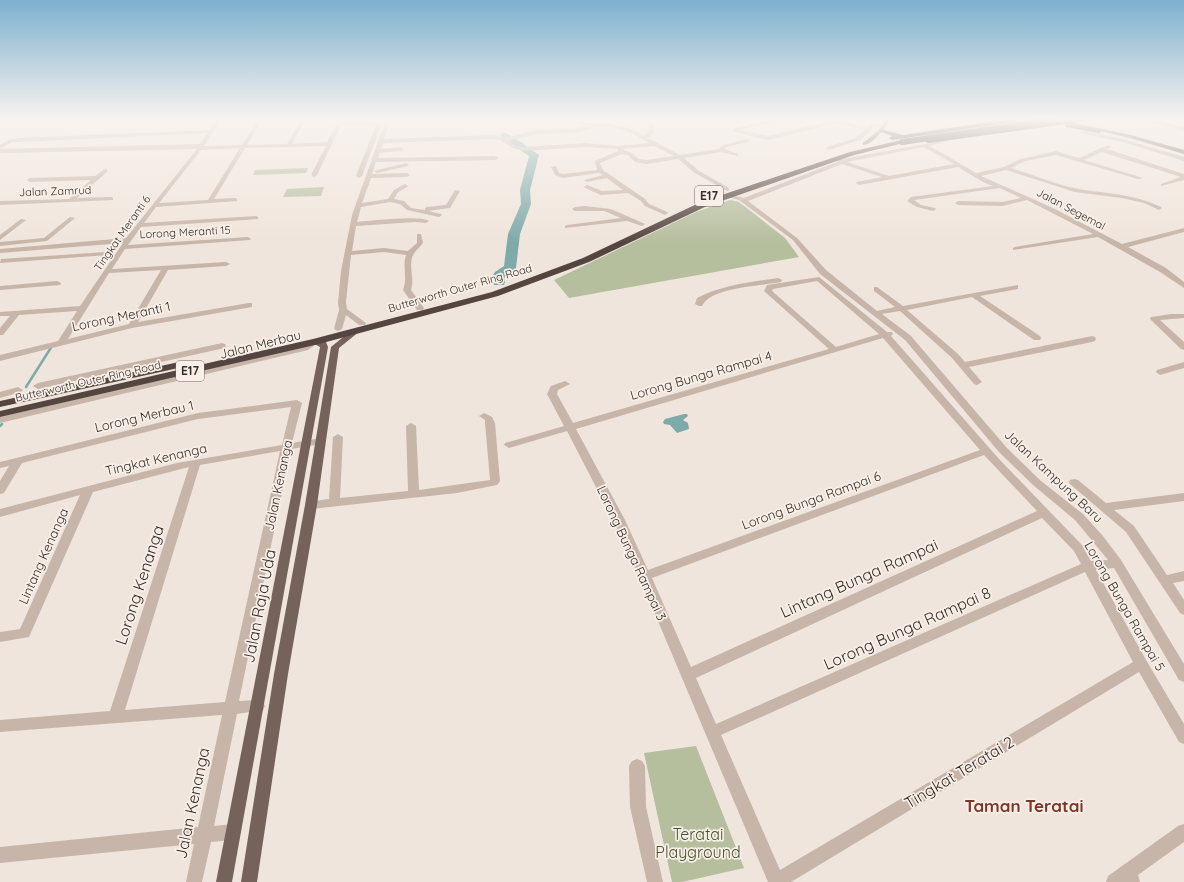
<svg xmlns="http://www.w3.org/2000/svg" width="1184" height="882" font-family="Quicksand,sans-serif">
<rect width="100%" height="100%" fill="#f0e5dc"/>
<!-- green -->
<path fill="#b5be9d" d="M308,168L306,173L253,175L255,170Z
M324,187L321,196L283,197L287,189Z
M730,200L739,202L785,238L799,257L569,298L554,280L696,212Z
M696,746L744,868L682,882H672L644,753Z"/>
<!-- water -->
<path fill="#7eaaa9" d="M684,414H687L688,416L683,420L688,423L689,429L677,433L670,425L664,424L663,422L665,419Z"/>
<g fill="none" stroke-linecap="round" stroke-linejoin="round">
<!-- stream -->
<path stroke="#7eaaa9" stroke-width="2.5" d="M26,387L52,346
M0,426L2,424"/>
<!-- river -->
<path fill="#7eaaa9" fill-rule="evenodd" d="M504,132L515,138L539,155L530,190L531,204L520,234L516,268L504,278L505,282L504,285H494L491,278L495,272L504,266L508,234L521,204L520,190L529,156L501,137L500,135Z"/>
<!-- minor -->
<path fill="#c7b5a9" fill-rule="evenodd" d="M216,120H220L204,146L242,145L258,120H262L247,145L287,144L301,120H305L292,144L327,142L339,120H343L342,122H377L378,120L385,122L386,120H390L384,139L493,135L505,138L536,130L571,129L591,126L583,125L579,123V120H583L584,123C609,123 622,123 644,136L648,132L650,120H654V133L648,138L680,155L719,149L723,145L747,139L750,141L727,147L725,149L738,154V156L721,152L684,158L699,171L729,188V190L727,191L695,173L678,159L647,164L635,162L628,155L622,154L600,163L603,170L645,199L649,204L667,212L668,213L665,215L645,206L641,201L628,193L601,195L585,188L584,187L587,185L602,191L623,190L607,178L587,182L584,180L603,175L599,173L563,178L555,175L551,167L556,166L559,173L563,174L597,170L595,161L618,151L617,149L585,147L523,151L513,148L500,140L493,139L383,143L381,149L401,147L404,149L401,151L379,153L378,158L495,156L498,158L495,160L376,162L372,174L407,173L410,175L407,177L371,178L362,203L388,199L394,190L405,184L408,186L407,187L398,192L394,199L404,201L411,208L425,210V208L427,207L446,205L455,190L460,191L450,208L428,211L441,214L442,215L439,217L407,210L400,204L390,202L361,207L357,222C371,221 420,215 429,221L426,223L415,222L356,226L352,251L384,248L408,251L417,243V234H421L423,243C420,247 415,251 413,255C408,267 415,277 411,290L424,308L423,310H417L403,290C408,278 402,267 406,255L384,252L351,255L346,302L347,309L366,323L365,325H359L346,315L342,329L338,331L334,329L339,310L338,302L341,271L352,215L384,125H381L362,176L359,178L356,176L376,125H341L317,175L314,177L311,175L326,146L245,148L214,199L235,198L237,199V201L156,207L144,223L256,216L258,217V219L141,227L128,245L248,237L251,239L250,240L125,249L112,269L226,262L230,264L226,266L168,270L138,322L249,303H252V307L132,328L0,361V355L58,341L77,311L19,315L3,335H0V328L10,316H0V312L80,306L123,243L0,253V249L126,238L197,149L0,153V149L200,144L208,133L18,142H12L0,149V145L9,140L18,138L210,130ZM593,126C620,127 626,129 649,143L618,146L585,143L523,147L516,146L509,141L536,134L578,132L594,128ZM654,146L674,156L647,160L639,159L632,153L622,149ZM240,148L208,200L159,203L201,150ZM161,270L129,324L68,339L109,273Z
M770,120H779L739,130L768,136L833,120H841L867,128L873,123L888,126L885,128L874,127L860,140L829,150L826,148L827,147L856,138L864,130L838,123L768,140L735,132L732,129Z
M1143,120H1151L1184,127V131Z
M1082,130L1126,140L1184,157V161L1123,142L1080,133L1079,132Z
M948,137L950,138V140L930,146L976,173L1004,167L1021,159L1056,151L1079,158L1108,145L1111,147L1107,149L1184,174V180L1161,186V184L1181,177L1102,152L1084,160L1143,178L1138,179L1056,155L1025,161L1011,168C1031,174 1059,186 1079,189C1108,194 1135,194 1161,207L1162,208L1159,210L1144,203L1122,198L1075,192L1006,170L981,176L1053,208L1122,244L1184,228V232L1128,247L1166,268L1184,282V288L1160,272L1098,237L1013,250V248L1015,247L1093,234L1027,200L1002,206L958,205L955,203L958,201L1002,202L1021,198L1000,188L914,200L921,205L935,208L936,209L933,211L917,207L907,201L911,197L993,186L983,182L958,167L859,185L856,183L857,182L882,177L842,164L748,201L797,238L826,270L877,311L895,307L874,291V287H877L903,306L1018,285V289L980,296L1040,336L1041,338L1040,340H1034L972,297L907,310L958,354L965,362L1092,336L1095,337L1096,339L1095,341L1092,342L969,367L982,382L977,385L974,384L952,358L900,311L882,314L911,336L1007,448L1041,481L1083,514L1103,536L1121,560L1184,664V682L1179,680L1114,568L1096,570L1146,660L1184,724V744L1179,742L1139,672L791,882H768L639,576L613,520L567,431L509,448L504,445L505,443L564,426L547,394L551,386L565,381L570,384L558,390L557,394L573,423L829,349L764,291L767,285L819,277L887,332H892L893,334L891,336L999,459L1082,545L1091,561L1108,560L1075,520L1033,485L999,452L905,340L820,274L793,240L739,200L724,196L727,194L744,198L837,162V160L931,143ZM924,147L954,164L889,176L847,162ZM817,281L879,334L836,347L772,291L773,289ZM883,338L980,450L648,570L625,520L576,429ZM984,455L1037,511L691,667L652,578ZM1042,518L1074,551L1081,564L716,724L696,678ZM1085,572L1133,662L780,870L721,735Z
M406,163L409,165L408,166L377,173L374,171Z
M105,169L107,170V172L77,198L111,197L113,198V200L0,205V201L69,199L91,180L30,182L27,180L30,178L95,176Z
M585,206L611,209L645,224L642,226L627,221L565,228V226L567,225L621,218L604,211H575L572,209L575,207Z
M70,217L75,218L47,241L0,246V242L44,238Z
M21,219L26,220L0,240V235Z
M106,252L110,254L108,255L0,263L1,259Z
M778,278L782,280L781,282C761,286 711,287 702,306H699L695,304L697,298C722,285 750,282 778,278Z
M57,281L61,283L60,285L0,290V286Z
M1171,314H1184V318L1160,320L1184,342V350L1181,349L1150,319L1151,317Z
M315,339L319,342L308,350L0,423V417L302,346Z
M222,343L225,344L226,346L225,348L38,389L33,386L38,383Z
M1184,362V368L1160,375L1156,372L1157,370Z
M18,387L23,390L21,392L0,398V392Z
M297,400L302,403L292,443L321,438L326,441L321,444L291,449L239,701L258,700L263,702L265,706L263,710L237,714L214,826L232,824L238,826L240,832L238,838L232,840L211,842L202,882H186L194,844L0,863V847L198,827L222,715L0,732V720L110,711L189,467L93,492L29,637L0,642V632L20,629L80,495L0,517V509L177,463L282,445L291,407L198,419L22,463L4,493L0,494V481L9,466L0,468V462L198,413ZM280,451L225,702L125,710L200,465Z
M484,413L492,417L495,423L500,481L497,485L457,493L311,509L307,508L305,505L307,502L329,499L333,437L338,434L343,437L340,498L408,491L406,426L411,423L416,426L419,490L490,480L485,423V420L479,416Z
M1074,479L1078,480L1106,503L1184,493V501L1114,510L1134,526L1167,575L1184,571V581L1173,583L1184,600V615L1180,613L1126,532L1070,484L1069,482L1070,480Z
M637,759L642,761L645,766L646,807L663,882H647L630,807L629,766L632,761Z
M1184,824V842L1138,875L1140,882H1106L1108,876L1178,826Z"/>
<!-- major -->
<path fill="#75625b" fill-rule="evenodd" d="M886,120H890C885,128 873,145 863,145V143L879,130Z
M1053,120H1061L1131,135L1184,150V154L1130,138Z
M353,329H356L360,331L339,348L317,505L288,674L257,882H241L274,674L305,505L331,347Z
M315,339L326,342L328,347L232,882H216L320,347L311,342Z"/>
<!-- highway -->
<path fill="#554540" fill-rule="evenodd" d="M1003,120H1018L1015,122L892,140L889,138L892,136L878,131L881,129L903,135Z
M1068,120H1084L1081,122L928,143L925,141L928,139Z
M1067,124L1099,129L1102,131L1099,133L1065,127V125Z
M902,140L905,142L904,143L854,155L707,206L589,262L498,296L315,345L0,417V411L313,339L492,292L583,258L701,202L850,152Z
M179,362L183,363L184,365L183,367L0,407V401Z"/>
<!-- highway-bridge -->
<path stroke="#554540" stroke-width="6" d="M902,142L1054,120"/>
</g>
<!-- sky -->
<linearGradient id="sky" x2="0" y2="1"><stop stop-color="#7db0cf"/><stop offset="0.49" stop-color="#f8f3ef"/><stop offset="1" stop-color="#f8f3ef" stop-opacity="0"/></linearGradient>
<rect width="1184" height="243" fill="url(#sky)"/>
<g text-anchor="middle" stroke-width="3.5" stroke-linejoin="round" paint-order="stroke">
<!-- far-street labels -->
<g font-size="11" fill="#352b28" stroke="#f8f0e8">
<text transform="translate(55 191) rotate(-2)" y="4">Jalan Zamrud</text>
<text transform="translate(1071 209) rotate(28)" y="4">Jalan Segemal</text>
<text transform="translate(185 232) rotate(-3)" y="4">Lorong Meranti 15</text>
<text transform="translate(122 233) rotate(-55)" y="4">Tingkat Meranti 6</text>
<text transform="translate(460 288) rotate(-16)" y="4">Butterworth Outer Ring Road</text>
<text transform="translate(88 381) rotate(-13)" y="4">Butterworth Outer Ring Road</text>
</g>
<!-- shield labels -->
<g fill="#f8f0e8" stroke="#706662" stroke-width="1">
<rect x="695" y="186" width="28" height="20" rx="3"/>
<rect x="176" y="361" width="28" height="20" rx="3"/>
</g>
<g font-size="12" font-weight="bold" fill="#352b28">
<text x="709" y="200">E17</text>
<text x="190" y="375">E17</text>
</g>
<!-- street labels -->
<g font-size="13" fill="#352b28" stroke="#f8f0e8">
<text transform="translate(121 316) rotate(-12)" y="5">Lorong Meranti 1</text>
<text transform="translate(260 344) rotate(-14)" y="5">Jalan Merbau</text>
<text transform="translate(701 375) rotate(-16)" y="5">Lorong Bunga Rampai 4</text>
<text transform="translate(144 416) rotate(-13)" y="5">Lorong Merbau 1</text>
<text transform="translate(156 459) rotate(-13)" y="5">Tingkat Kenanga</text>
<text transform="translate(1054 476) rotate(43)" y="5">Jalan Kampung Baru</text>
<text transform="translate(278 485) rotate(-78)" y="5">Jalan Kenanga</text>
<text transform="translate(811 500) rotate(-20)" y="5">Lorong Bunga Rampai 6</text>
<text transform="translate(632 553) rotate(65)" y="5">Lorong Bunga Rampai 3</text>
<text transform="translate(43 556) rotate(-66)" y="5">Lintang Kenanga</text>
<text transform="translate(1125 606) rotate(60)" y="5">Lorong Bunga Rampai 5</text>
</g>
<!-- near-street labels -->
<g font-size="16" fill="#352b28" stroke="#f8f0e8">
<text transform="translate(859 578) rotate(-24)" y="6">Lintang Bunga Rampai</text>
<text transform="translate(139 585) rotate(-72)" y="6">Lorong Kenanga</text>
<text transform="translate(259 606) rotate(-79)" y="6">Jalan Raja Uda</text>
<text transform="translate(907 628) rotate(-24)" y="6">Lorong Bunga Rampai 8</text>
<text transform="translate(959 772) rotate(-31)" y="6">Tingkat Teratai 2</text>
<text transform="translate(192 803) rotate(-78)" y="6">Jalan Kenanga</text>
</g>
<!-- near-park labels -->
<g font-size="16" fill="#47512e" stroke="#f8f0e8">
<text x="698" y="840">Teratai<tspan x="698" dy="18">Playground</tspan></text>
</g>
<!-- near-neighbourhood labels -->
<g font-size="17" font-weight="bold" fill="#7d3728" stroke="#f8f0e8">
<text x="1024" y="812">Taman Teratai</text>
</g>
</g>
</svg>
